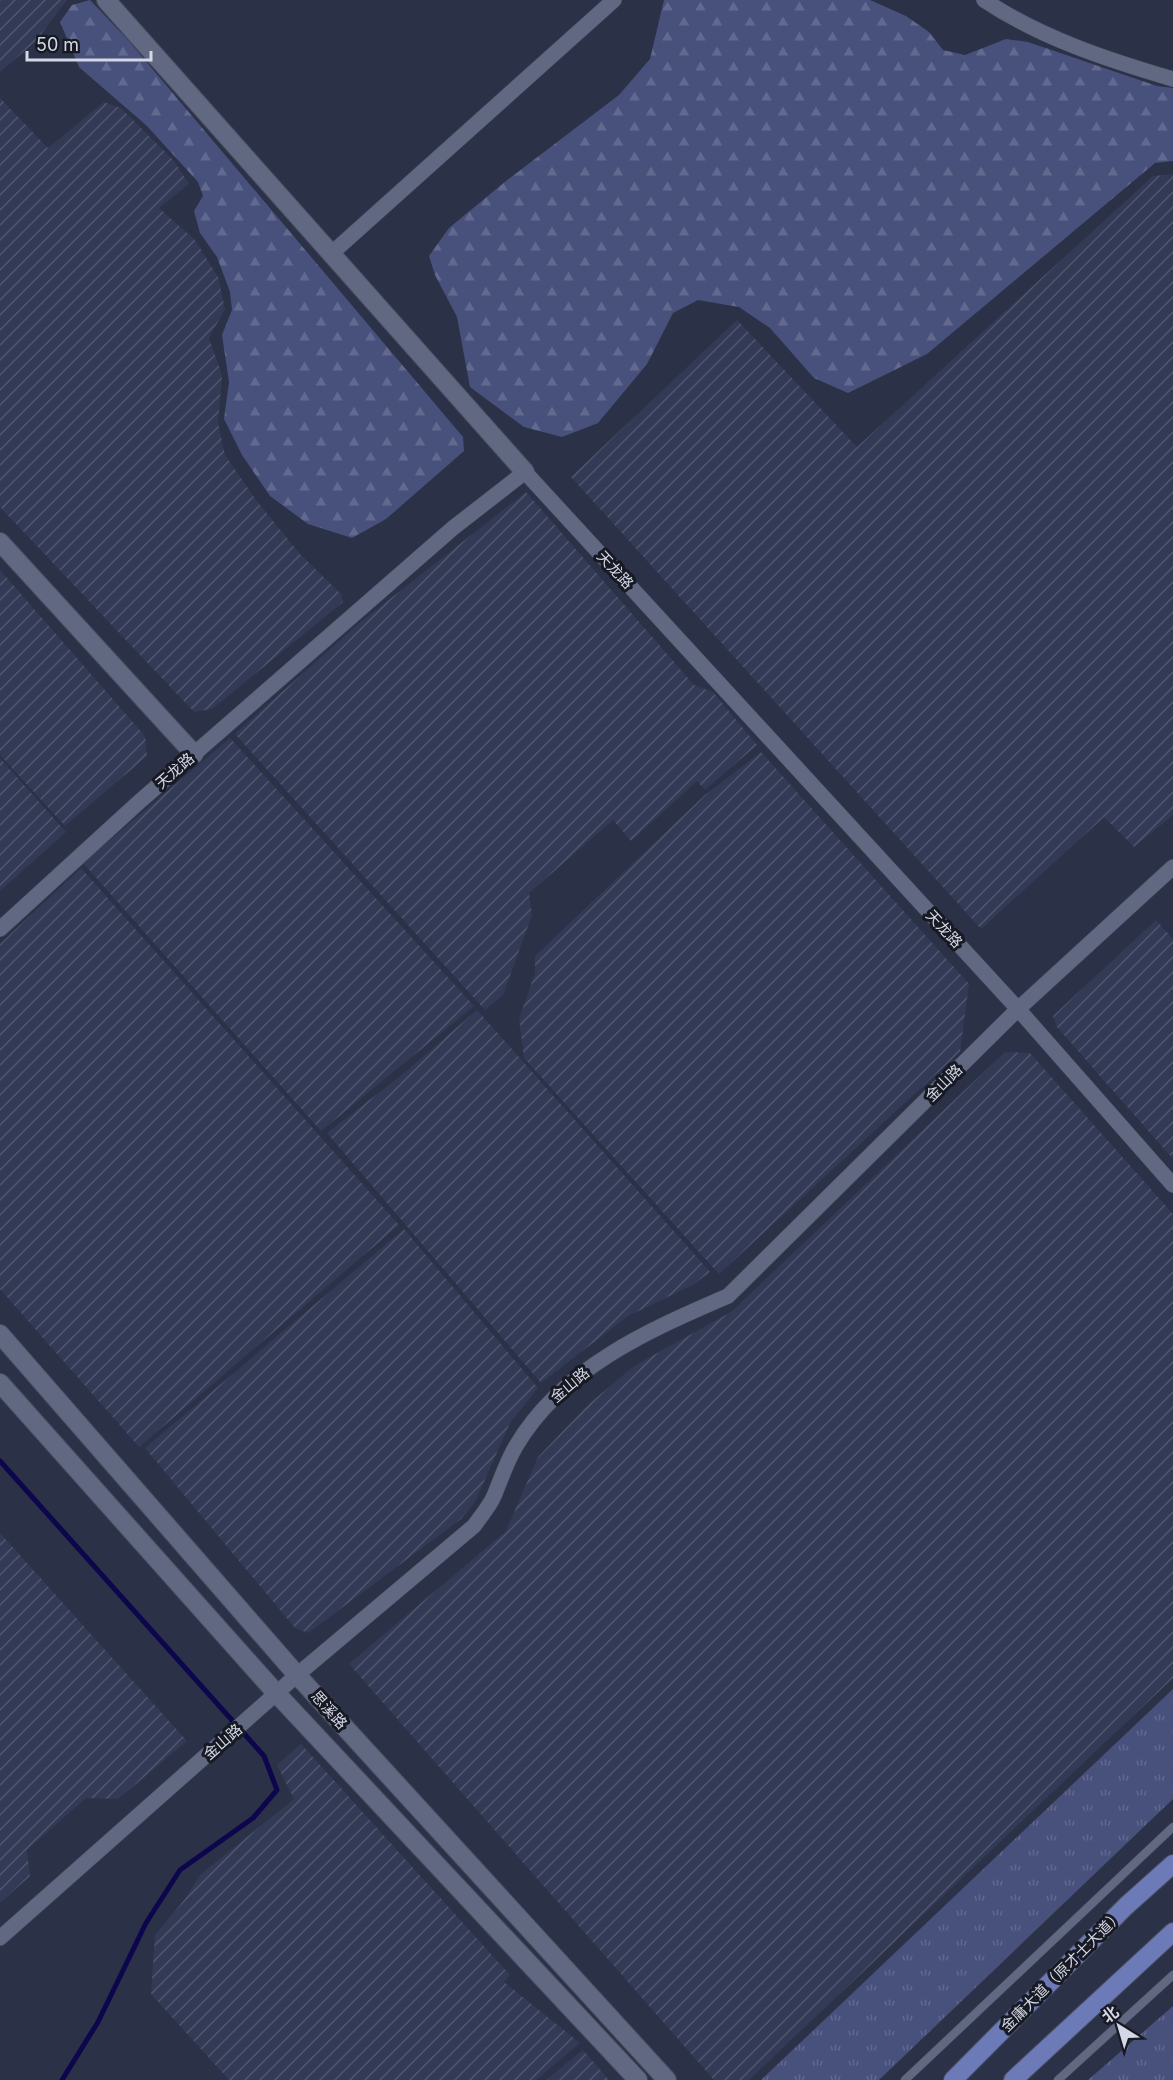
<svg xmlns="http://www.w3.org/2000/svg" width="1173" height="2080" font-family="Inter,'Noto Sans SC',sans-serif">
<defs>
<pattern id="industrial-furrows" width="10" height="10" patternUnits="userSpaceOnUse" patternTransform="scale(1.5)"><rect width="10" height="10" fill="#333a56"/><path d="M-1 1l2-2M0 10L10 0M9 11l2-2" fill="none" stroke="#50566e"/></pattern>
<pattern id="grass-tufts" width="24" height="20" patternUnits="userSpaceOnUse" patternTransform="scale(1.5)"><rect width="24" height="20" fill="#48517c"/><path d="M3 7l-1-3M5 7V3M7 7l1-3M15 17l-1-3M17 17v-4M19 17l1-3" fill="none" stroke="#62698f"/></pattern>
<pattern id="forest-firs" width="22" height="20" patternUnits="userSpaceOnUse" patternTransform="scale(1.5)"><rect width="22" height="20" fill="#48517c"/><path d="M5 1l3.5 6h-7zM16 11l3.5 6h-7z" fill="#62698f"/></pattern>
</defs>
<rect width="100%" height="100%" fill="#2b3147"/>
<!-- industrial -->
<path fill="url(#industrial-furrows)" d="M0,0H67L36,41L0,72Z
M0,98L48,148L104,102L121,108L174,161L189,184L159,208L195,240L218,277L225,309L209,338L222,375L218,423L225,455L256,500L300,554L341,594L343,602L212,709L194,712L0,507Z
M1173,174V815L1134,847L1104,817L981,929L571,477L737,320L857,447L1153,176Z
M526,492L694,685L713,692L757,745L705,790L697,781L631,841L613,820L529,893L532,915L503,995L485,1010L235,734L357,625Z
M0,570L145,736L147,756L65,826L0,755Z
M230,738L474,1006L321,1131L83,863Z
M761,752L969,984L960,1052L719,1274L524,1058L519,1019L535,973V956L705,795Z
M0,758L66,832L0,891Z
M81,868L399,1225L139,1447L0,1289V944Z
M1156,920L1173,939V1159L1057,1027L1053,1016Z
M477,1010L710,1272L693,1285L628,1316L541,1383L327,1133L403,1074Z
M1005,1052L1030,1053L1173,1214V1678L749,2080H714L349,1664L506,1531L538,1457L589,1404L634,1366L731,1312Z
M404,1229L538,1388L510,1423L475,1502L461,1519L308,1633L295,1628L145,1448Z
M0,1533L187,1741L118,1799L86,1798L27,1850L30,1876L0,1903Z
M301,1744L510,1975L504,1982L580,2043L536,2080H229L151,1994L155,1935L185,1899L200,1875L294,1799L277,1765Z
M583,2050L609,2080H546Z"/>
<!-- grass -->
<path fill="url(#grass-tufts)" d="M1173,1689V1799L879,2080H761Z
M1173,2006V2080H1088Z"/>
<!-- forest -->
<path fill="url(#forest-firs)" d="M90,0L128,40L463,437L464,451L386,519L352,538L308,524L270,496L242,455L224,419L229,382L222,335L232,310L230,292L217,257L200,233L194,211L203,196L198,182L147,126L79,67L60,22L72,5Z
M664,0H870L906,16L929,32L943,50L965,55L1006,39L1028,42L1157,86L1173,88V161L1155,163L927,354L848,393L814,378L770,328L739,307L698,300L673,313L647,364L598,423L562,437L524,427L470,387L457,317L435,275L429,256L449,228L506,181L619,95L650,59Z"/>
<g fill="none" stroke-linecap="round" stroke-linejoin="round">
<!-- stream -->
<path stroke="#0d064c" stroke-width="5" d="M0,1461L264,1756L277,1790L253,1818L180,1870L146,1923L98,2022L62,2080"/>
<defs>
<path id="service" d="M905,2080L1173,1827
M1058,2080L1173,1975"/>
<path id="minor" d="M984,0C1041,38 1108,60 1173,79
M332,253L614,0
M0,929L139,802L453,528L525,472L1018,1009L1173,1185
M0,1938L297,1675L474,1526C481,1516 489,1507 494,1496C501,1479 507,1461 516,1446C562,1368 649,1330 728,1296L1018,1009L1173,867"/>
<path id="tertiary" d="M106,0L525,472
M0,542L194,754
M0,1334L297,1675L667,2080
M0,1383L277,1694L638,2080"/>
<path id="primary" d="M953,2080L1126,1906L1173,1864
M1013,2080L1173,1932"/>
</defs>
<!-- service casing -->
<use href="#service" stroke="#4a4e61" stroke-width="9"/>
<!-- minor casing -->
<use href="#minor" stroke="#4a4e61" stroke-width="16"/>
<!-- tertiary casing -->
<use href="#tertiary" stroke="#4a4e61" stroke-width="20"/>
<!-- primary casing -->
<use href="#primary" stroke="#4a4e61" stroke-width="20"/>
<!-- service -->
<use href="#service" stroke="#616881" stroke-width="8"/>
<!-- minor -->
<use href="#minor" stroke="#616881" stroke-width="15"/>
<!-- tertiary -->
<use href="#tertiary" stroke="#616881" stroke-width="18"/>
<!-- primary -->
<use href="#primary" stroke="#6c7ab8" stroke-width="18"/>
</g>
<g text-anchor="middle" stroke-width="6" stroke-linejoin="round" paint-order="stroke">
<!-- street labels -->
<g font-size="15" fill="#d4d8e6" stroke="#171923">
<text transform="translate(615 570) rotate(47)" y="5">天龙路</text>
<text transform="translate(175 771) rotate(-41)" y="5">天龙路</text>
<text transform="translate(944 929) rotate(47)" y="5">天龙路</text>
<text transform="translate(944 1083) rotate(-45)" y="5">金山路</text>
<text transform="translate(570 1385) rotate(-40)" y="5">金山路</text>
<text transform="translate(329 1710) rotate(48)" y="5">思溪路</text>
<text transform="translate(223 1742) rotate(-41)" y="5">金山路</text>
<text transform="translate(1062 1971) rotate(-45)" y="5">金庸大道（原才士大道）</text>
</g>
</g>
<!-- north arrow -->
<g transform="translate(1119 2026) rotate(323)" stroke="#171923" stroke-width="4.5" paint-order="stroke">
<path d="M0-4.5L10 22L0 15L-10 22Z" fill="#d4d8e6"/>
<text y="-9" font-size="16" font-weight="bold" text-anchor="middle" fill="#d4d8e6">北</text>
</g>
<!-- scale -->
<path d="M27 51v9h124v-9" fill="none" stroke="#d4d8e6" stroke-width="3"/>
<text x="36" y="51" font-size="18" fill="#d4d8e6" stroke="#171923" stroke-width="4.5" paint-order="stroke">50 m</text>
</svg>
